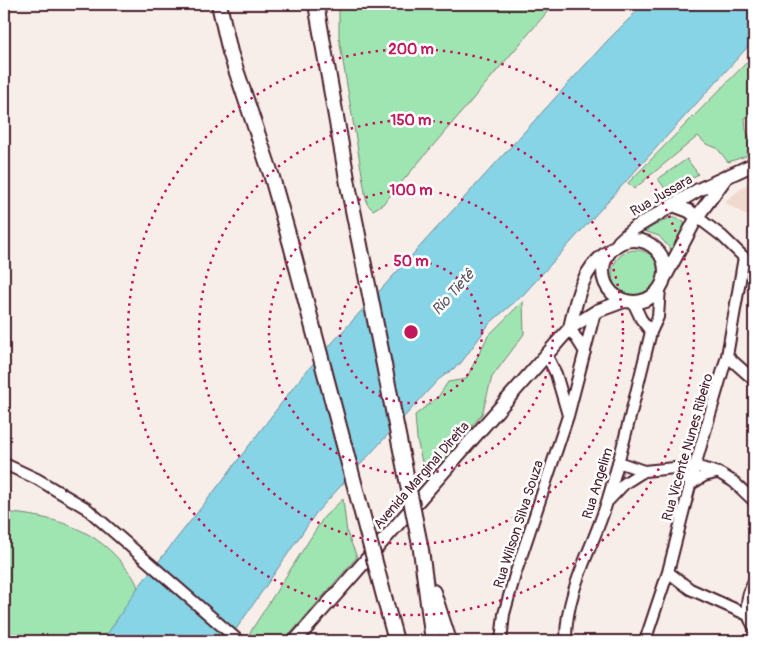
<svg xmlns="http://www.w3.org/2000/svg" width="758" height="645" font-family="Pangolin,sans-serif">
<rect width="100%" height="100%" fill="#f8eee9"/>
<filter id="ink" filterUnits="userSpaceOnUse"><feTurbulence type="fractalNoise" baseFrequency=".02" numOctaves="2"/><feDisplacementMap in="SourceGraphic" scale="10" xChannelSelector="R" yChannelSelector="G"/><feConvolveMatrix kernelMatrix="1 2 1 2 8 2 1 2 1" color-interpolation-filters="sRGB"/></filter>
<g filter="url(#ink)">
<!-- built -->
<path fill="#f0d9cf" d="M754,179V220L724,202Z"/>
<!-- green -->
<path fill="#9fe5b2" stroke="#74826e" d="M339,4H554L383,204L373,210L367,204L339,38Z
M754,55V113L745,118L746,130L752,141L746,156L728,162L717,148L706,144L698,136L634,189L628,183Z
M687,159L698,174L669,194L658,179Z
M671,217L684,221L685,232L674,253L659,236L644,231Z
M612 274a24 24 0 1 1 48 0a24 24 0 1 1-48 0Z
M523,301L524,334L492,377L482,414L426,481L417,439L415,415L438,397L448,382L466,379L488,336Z
M343,499L347,533L357,557L284,641H258L249,634L324,517Z
M4,512C51,517 90,525 122,563C129,572 136,578 138,589L112,641H4Z"/>
<!-- water -->
<path fill="#86d4e5" stroke="#6e8c9b" d="M644,4H754V40L523,295L490,323L461,363L438,380L316,513L228,641H103L136,590L219,485L302,376L607,41Z"/>
<g fill="none" stroke-linecap="round" stroke-linejoin="round">
<defs>
<path id="minor" d="M697,217L722,236L754,267
M633,302L641,319L651,332
M570,328L585,352
M546,354L556,374L568,415
M727,356L754,380
M618,462L644,471L695,466L719,473L734,482L754,501
M7,465L37,479L86,508L239,641
M677,468L691,484L704,476L716,473
M609,500L625,483L644,471
M668,572L690,589L748,615
M501,641L504,614L515,575L568,416L595,312
M566,641C565,592 593,548 607,502C624,446 637,388 651,332L658,317L660,288
M645,641L668,572L695,466L727,356L744,257"/>
<path id="major" d="M673,205L689,211L697,217
M603 271a31 31 0 1 1 62 0a31 31 0 1 1-62 0Z
M619,242L633,229L698,190L754,164
M665,277L697,217L725,179
M570,328C576,300 582,268 608,252
M754,583C747,598 745,611 754,625
M295,641L570,328L597,311L624,301"/>
<path id="highway" d="M219,4L230,52L271,174L290,241
M316,4L349,190
M421,550L433,641
M433,592L449,641
M385,600L396,641"/>
</defs>
<!-- minor casing -->
<use href="#minor" stroke="#4a1f2b" stroke-width="14"/>
<!-- major casing -->
<use href="#major" stroke="#4a1f2b" stroke-width="16"/>
<!-- highway casing -->
<use href="#highway" stroke="#4a1f2b" stroke-width="18"/>
<!-- minor -->
<use href="#minor" stroke="#fff" stroke-width="10"/>
<!-- major -->
<use href="#major" stroke="#fff" stroke-width="12"/>
<!-- highway -->
<use href="#highway" stroke="#fff" stroke-width="14"/>
<defs>
<path id="highway-bridge" d="M349,190L421,550
M290,241L385,600"/>
</defs>
<!-- highway-bridge casing -->
<use href="#highway-bridge" stroke="#4a1f2b" stroke-width="18" stroke-linecap="butt"/>
<!-- highway-bridge -->
<use href="#highway-bridge" stroke="#fff" stroke-width="14"/>
</g>
</g>
<!-- distance rings -->
<g fill="none" stroke="#c2185b" stroke-width="2.5" stroke-dasharray="2.5 5">
<circle cx="411" cy="332" r="71"/>
<circle cx="411" cy="332" r="142"/>
<circle cx="411" cy="332" r="212"/>
<circle cx="411" cy="332" r="283"/>
</g>
<g text-anchor="middle" stroke-width="5" stroke-linejoin="round" paint-order="stroke">
<!-- street labels -->
<g font-size="14" fill="#4a1f2b" stroke="#fff">
<text transform="translate(661 195) rotate(-30)" y="5">Rua Jussara</text>
<text transform="translate(687 447) rotate(-74)" y="5">Rua Vicente Nunes Ribeiro</text>
<text transform="translate(421 475) rotate(-49)" y="5">Avenida Marginal Direita</text>
<text transform="translate(597 483) rotate(-73)" y="5">Rua Angelim</text>
<text transform="translate(518 524) rotate(-72)" y="5">Rua Wilson Silva Souza</text>
</g>
<!-- water labels -->
<g font-size="15" font-style="italic" fill="#5c5563" stroke="#fff">
<text transform="translate(453 292) rotate(-48)" y="5">Rio Tietê</text>
</g>
</g>
<circle cx="411" cy="332" r="8" fill="#c2185b" stroke="#fff" stroke-width="2.5"/>
<g font-size="15" text-anchor="middle" font-weight="bold" fill="#c2185b" stroke="#fff" stroke-width="5" stroke-linejoin="round" paint-order="stroke">
<text x="411" y="54">200 m</text>
<text x="411" y="125">150 m</text>
<text x="411" y="195">100 m</text>
<text x="411" y="266">50 m</text>
</g>
<!-- margin -->
<rect width="758" height="645" fill="none" stroke="#fff" stroke-width="20"/>
<rect x="10" y="10" width="738" height="625" fill="none" stroke="#4a1f2b" stroke-width="2" filter="url(#ink)"/>
</svg>
